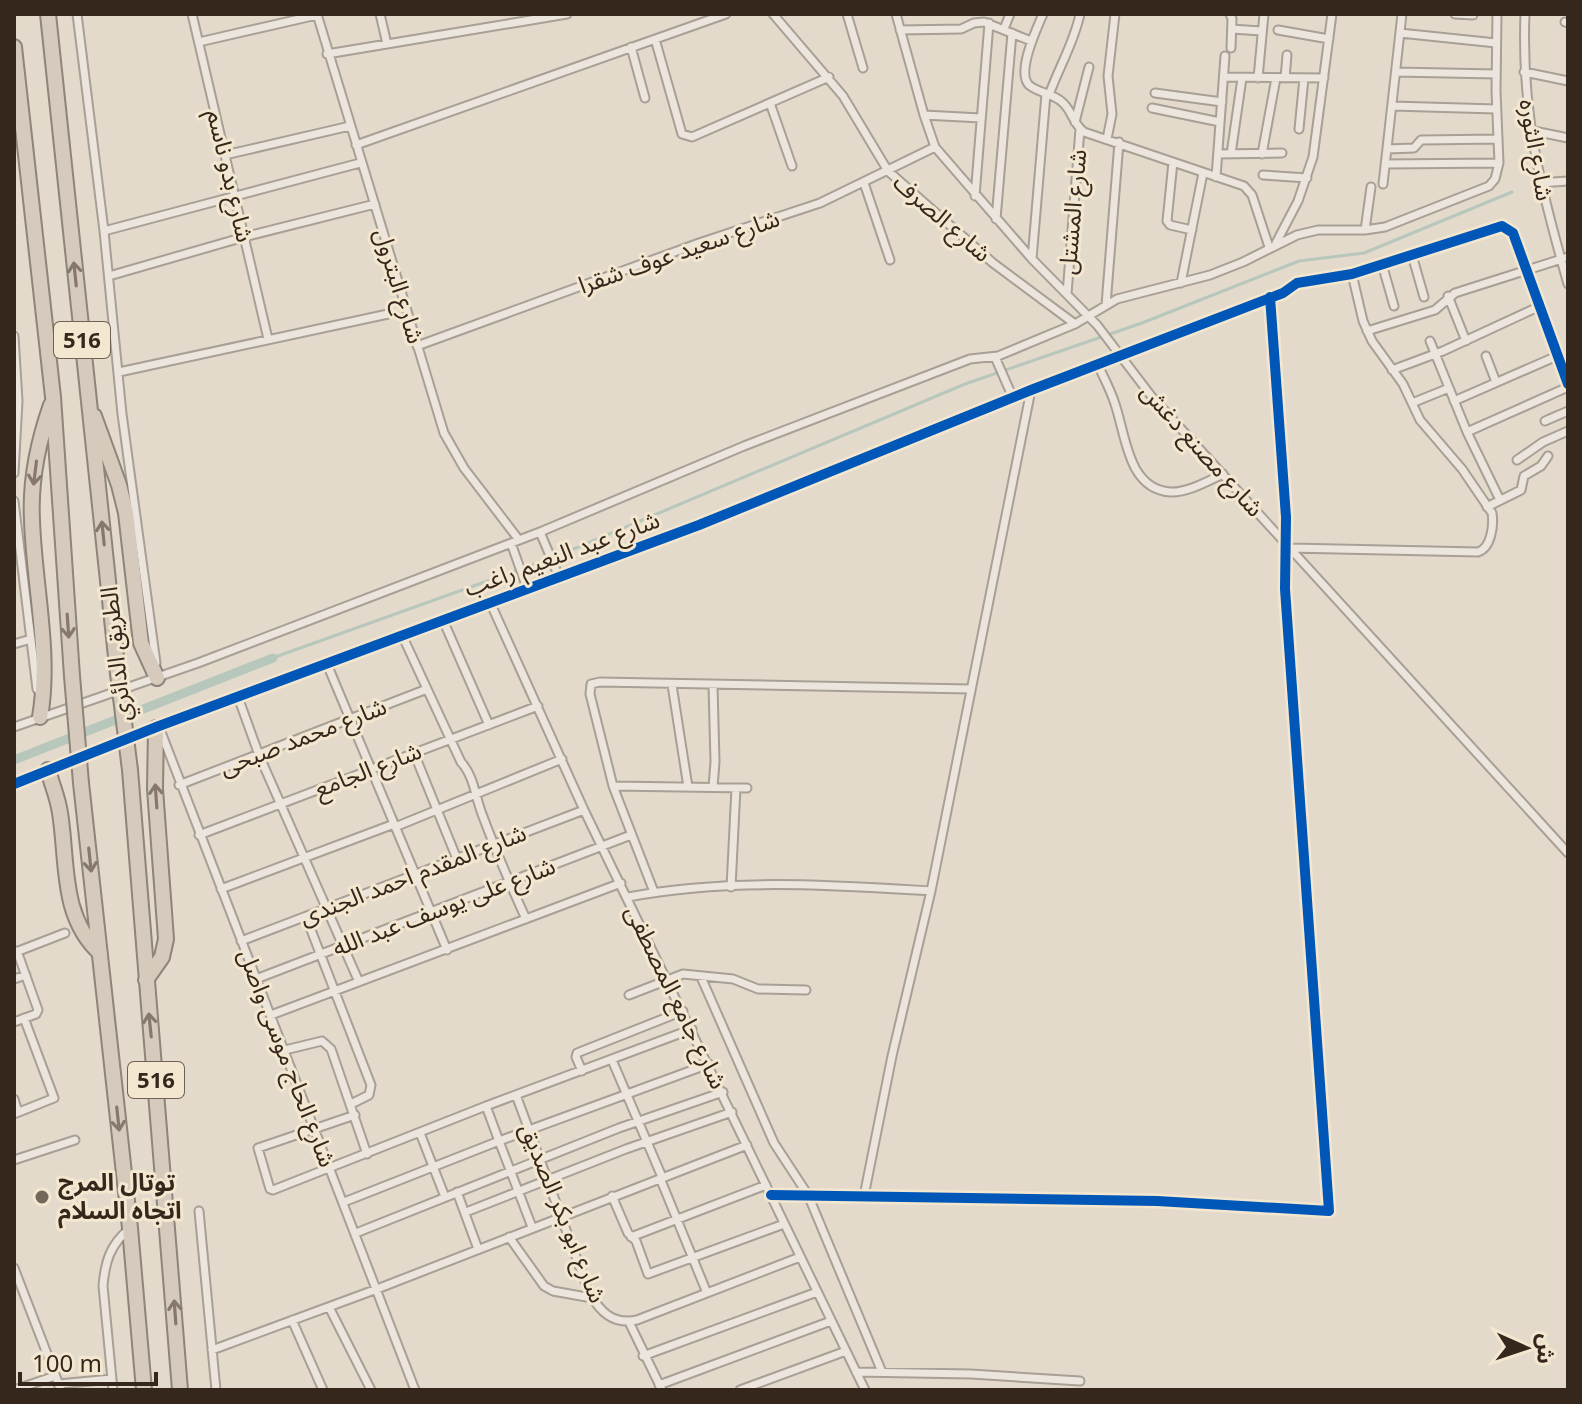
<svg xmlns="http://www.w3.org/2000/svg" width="1582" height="1404" font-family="Georgia,'Noto Sans Arabic',serif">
<rect width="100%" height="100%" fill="#e3dacb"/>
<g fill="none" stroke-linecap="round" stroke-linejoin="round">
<!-- stream -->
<path stroke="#b7c7bc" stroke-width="3" d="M264,661L557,556L965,384L1142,323L1299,261L1364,253L1512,192"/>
<!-- canal -->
<path stroke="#b7c7bc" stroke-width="9" d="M14,760L273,658"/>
<defs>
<path id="minor" d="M77,14L104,231L122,414L156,663
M192,14L268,339
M317,14L444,433L464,468L519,540
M380,14L387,44
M773,14L843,96L888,171L993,263L1075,324
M847,14L863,68
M896,14L924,115L935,147L1032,259L1097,325L1152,397L1568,853
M1043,14C1037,28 1016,72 1029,85C1038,93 1053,93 1062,102C1072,110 1073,124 1084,132L1244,186L1252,195L1269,247
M1230,14L1232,19L1231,48
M1455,14L1473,15
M1525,14C1521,113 1541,190 1568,284
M1565,22L1568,23
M1004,29L1010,14
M1232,29L1261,31
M900,30L961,29L974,23L984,22L1031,41
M1278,30L1329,39
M1400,33L1496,43
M655,39L682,134L692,137L829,77
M199,42L317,15
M631,47L645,98
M327,54L567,14
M1396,72L1496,74
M1524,72L1568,81
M1224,77L1324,78
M1258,78L1264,14
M1285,78L1287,55
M1155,93L1222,102
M1049,95C1059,67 1074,43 1080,14
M770,103L792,166
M1392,106L1496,109
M1152,108L1220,122
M924,115L981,118
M1075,122L1089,67
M1299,129L1304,78
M1529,130L1568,138
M1107,139L1112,114L1108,76L1115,14
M356,145L726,14
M1387,149L1414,148L1421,140L1498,139
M1218,154L1282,153
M1231,154L1242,78
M1262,154L1276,78
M225,155L350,126
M1173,162L1167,221L1170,225L1192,230
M1385,164L1499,163
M1263,175L1307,178
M1216,177L1225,56
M864,183L890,260
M1539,183L1568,181
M1383,184L1402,14
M975,196L989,23
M996,219L1012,33
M1365,230L1371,187
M104,231L360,163
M1276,243L1298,201L1313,157L1332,14
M1412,255L1424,297
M1032,259L1046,94
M1382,264L1394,306
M109,276L244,237L375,204
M1181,283L1203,173
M1067,294L1080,129
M1448,296L1466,341
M1106,305L1119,142
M1367,331L1435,310L1455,293L1568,257
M14,336L18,401L14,473
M1430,341L1467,432L1500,500
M417,346L699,243L820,203L935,147
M1486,356L1496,382
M995,357L1013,398
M1098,365C1104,378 1111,391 1115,404C1126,436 1128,489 1170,492C1187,493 1208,481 1223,474
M1392,370L1443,351L1538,307
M119,372L388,314
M1454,401L1557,356
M1412,403L1449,388
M1545,421L1568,411
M1467,432L1568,387
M1517,460L1543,442L1568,431
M14,501L37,689
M1487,507L1521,490L1524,476L1541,466L1548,456
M540,532L559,577
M511,543L527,588
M1290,548L1478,552C1491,548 1494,526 1492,513L1462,469L1420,420L1403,384L1372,341L1363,321L1352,274
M490,602L584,810L865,1390
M443,620L489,725
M402,635L461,762C474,776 475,796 482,814C495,849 510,884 526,919
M14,644L31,639
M327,664L447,950
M672,685L688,787
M713,685L715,762L713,787
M238,697L259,755L359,982
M14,727L198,663L540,532L744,446L970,359L998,356L1075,324L1117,299L1210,275L1243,262L1297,235L1318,230H1365L1385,227L1489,186L1495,179L1499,163L1496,91L1497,14
M161,732L415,1390
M414,753L457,859
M14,784L159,726L699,525L1031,390L1283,293L1297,283L1352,274L1502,226L1513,233L1568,384
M179,785L427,689
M613,786L747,788
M395,827L562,759
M199,835L538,706
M731,887L736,788
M221,889L394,824
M654,892L613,786L590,694L591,684L600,682L970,689
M628,897C728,878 830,885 931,891
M306,917L371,1085L369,1095L351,1104
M241,941L584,810
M16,952L65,933
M701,977L774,1143L808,1195L882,1372
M14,979L26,975
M256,979L631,835
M629,995L683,974L733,979L758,989L806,990
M271,1015L621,883
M14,1022L36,1014L38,1010L17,951
M285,1050L322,1041L331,1049L367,1154
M612,1060L662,1177
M582,1071L576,1057L577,1053L683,1011
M516,1095L589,1292C600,1312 613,1325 637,1320L800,1257
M14,1099L18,1112
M14,1114L54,1098L24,1018
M355,1115L258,1148L270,1189L273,1190L486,1106
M420,1133L445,1197
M14,1160L75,1140
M660,1178L707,1293
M457,1192L478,1249
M771,1195L1157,1201L1329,1211L1285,589L1286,517L1270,297
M612,1196L628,1233L636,1241L648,1274L784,1224
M864,1196L892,1056L931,891L1031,390
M344,1202L499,1141L486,1106L692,1029
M199,1211L216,1390
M466,1212L626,1149L732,1112
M532,1227L499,1141L709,1064
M356,1233L619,1128L723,1092
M509,1237L544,1286L553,1291L592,1298
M631,1237L766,1185
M14,1268L61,1390
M329,1307L371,1390
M292,1320L323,1390
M629,1322L662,1390
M212,1350L377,1289L747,1145
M643,1356L817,1292
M856,1372L971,1374L1080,1381
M58,1384L112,1379
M659,1385L831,1321
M14,1390L55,1376
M113,1390L103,1286C105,1262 110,1245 129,1229
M740,1390L846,1351"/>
<path id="motorway" d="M48,14L117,666
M14,47L53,397L72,676
M94,416L119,485L126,513L141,643L157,678
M40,717C51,653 34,585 32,520C30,482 38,442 51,405
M48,770C52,785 58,798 60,813C68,862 60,916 100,953
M130,770L180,1390
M81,783L130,1228L144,1390
M146,980L162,957L166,939L155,789L156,728"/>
</defs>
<!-- minor casing -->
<use href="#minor" stroke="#a89f95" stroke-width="11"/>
<!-- motorway casing -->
<use href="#motorway" stroke="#8d857b" stroke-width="18"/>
<!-- minor -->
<use href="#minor" stroke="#ebe5dd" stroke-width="7"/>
<!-- motorway -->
<use href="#motorway" stroke="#d5cabc" stroke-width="14"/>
<defs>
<path id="motorway-bridge" d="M117,666L130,770
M72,676L81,783"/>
</defs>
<!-- motorway-bridge casing -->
<use href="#motorway-bridge" stroke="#8d857b" stroke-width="18" stroke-linecap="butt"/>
<!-- motorway-bridge -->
<use href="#motorway-bridge" stroke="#d5cabc" stroke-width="14"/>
<defs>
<path id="cycleway" d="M14,784L159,726L699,525L1031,390L1283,293L1297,283L1352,274L1502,226L1513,233L1568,384
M771,1195L1157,1201L1329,1211L1285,589L1286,517L1270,297"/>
</defs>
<!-- cycleway casing -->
<use href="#cycleway" stroke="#f4e7d0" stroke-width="15"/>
<!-- cycleway -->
<use href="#cycleway" stroke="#0057b8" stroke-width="10"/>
</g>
<!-- one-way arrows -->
<defs><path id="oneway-shaft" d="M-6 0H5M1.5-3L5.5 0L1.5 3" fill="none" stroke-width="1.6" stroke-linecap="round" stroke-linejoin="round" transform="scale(2)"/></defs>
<g stroke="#86786c">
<use href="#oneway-shaft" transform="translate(75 274) rotate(-96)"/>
<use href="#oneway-shaft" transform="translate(35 473) rotate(97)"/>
<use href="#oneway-shaft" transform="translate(103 533) rotate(-96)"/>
<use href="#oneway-shaft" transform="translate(68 626) rotate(86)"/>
<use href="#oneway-shaft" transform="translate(156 796) rotate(-94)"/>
<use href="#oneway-shaft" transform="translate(90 860) rotate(84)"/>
<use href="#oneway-shaft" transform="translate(150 1025) rotate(-96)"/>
<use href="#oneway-shaft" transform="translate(118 1119) rotate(84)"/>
<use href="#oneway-shaft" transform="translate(175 1312) rotate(-94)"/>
</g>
<!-- markers -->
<circle fill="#73665a" stroke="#f4e7d0" stroke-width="3" cx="42" cy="1197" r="8"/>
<g text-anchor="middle" stroke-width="6" stroke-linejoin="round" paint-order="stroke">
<!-- shield labels -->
<g fill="#f4e7d0" stroke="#6f6153" stroke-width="2">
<rect x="54" y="322" width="56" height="36" rx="6"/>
<rect x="128" y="1062" width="56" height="36" rx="6"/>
</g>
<g font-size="22" font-weight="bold" fill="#36271d">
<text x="82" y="348">516</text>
<text x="156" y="1088">516</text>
</g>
<!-- street labels -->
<g font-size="24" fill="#36271d" stroke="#f4e7d0">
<text transform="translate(1536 150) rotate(80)" y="8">شارع الثوره</text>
<text transform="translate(230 176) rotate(77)" y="8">شارع بدو ناسم</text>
<text transform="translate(1073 212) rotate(-85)" y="8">شارع المشتل</text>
<text transform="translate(942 218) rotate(41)" y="8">شارع الصرف</text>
<text transform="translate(679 252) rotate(-19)" y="8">شارع سعيد عوف شقرا</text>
<text transform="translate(399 286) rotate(73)" y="8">شارع البترول</text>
<text transform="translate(1202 450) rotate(48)" y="8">شارع مصنع دغش</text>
<text transform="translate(562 554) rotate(-20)" y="8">شارع عبد النعيم راغب</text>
<text transform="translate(116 654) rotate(-96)" y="8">الطريق الدائري</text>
<text transform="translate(303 737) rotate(-21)" y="8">شارع محمد صبحى</text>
<text transform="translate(368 770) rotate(-21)" y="8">شارع الجامع</text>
<text transform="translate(413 875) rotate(-21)" y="8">شارع المقدم احمد الجندى</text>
<text transform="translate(444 907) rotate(-21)" y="8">شارع على يوسف عبد الله</text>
<text transform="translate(676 997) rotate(64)" y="8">شارع جامع المصطفى</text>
<text transform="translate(287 1058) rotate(69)" y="8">شارع الحاج موسى واصل</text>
<text transform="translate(563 1213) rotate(68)" y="8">شارع ابو بكر الصديق</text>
</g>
<!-- poi labels -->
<g font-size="24" font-weight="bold" fill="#36271d" stroke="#f4e7d0" text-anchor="start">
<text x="58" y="1191">توتال المرج<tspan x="58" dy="28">اتجاه السلام</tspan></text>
</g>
</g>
<!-- border -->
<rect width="1582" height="1404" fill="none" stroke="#36271d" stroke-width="32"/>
<!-- north arrow -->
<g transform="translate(1526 1348) rotate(93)" stroke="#f4e7d0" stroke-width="6" paint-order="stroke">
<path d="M0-6L14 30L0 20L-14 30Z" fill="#36271d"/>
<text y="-12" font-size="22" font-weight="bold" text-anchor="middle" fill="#36271d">ش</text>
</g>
<!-- scale -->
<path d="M20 1372v12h136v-12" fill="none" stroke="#36271d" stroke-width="4"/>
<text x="32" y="1372" font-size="24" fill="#36271d" stroke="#f4e7d0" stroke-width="6" paint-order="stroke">100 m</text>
</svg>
